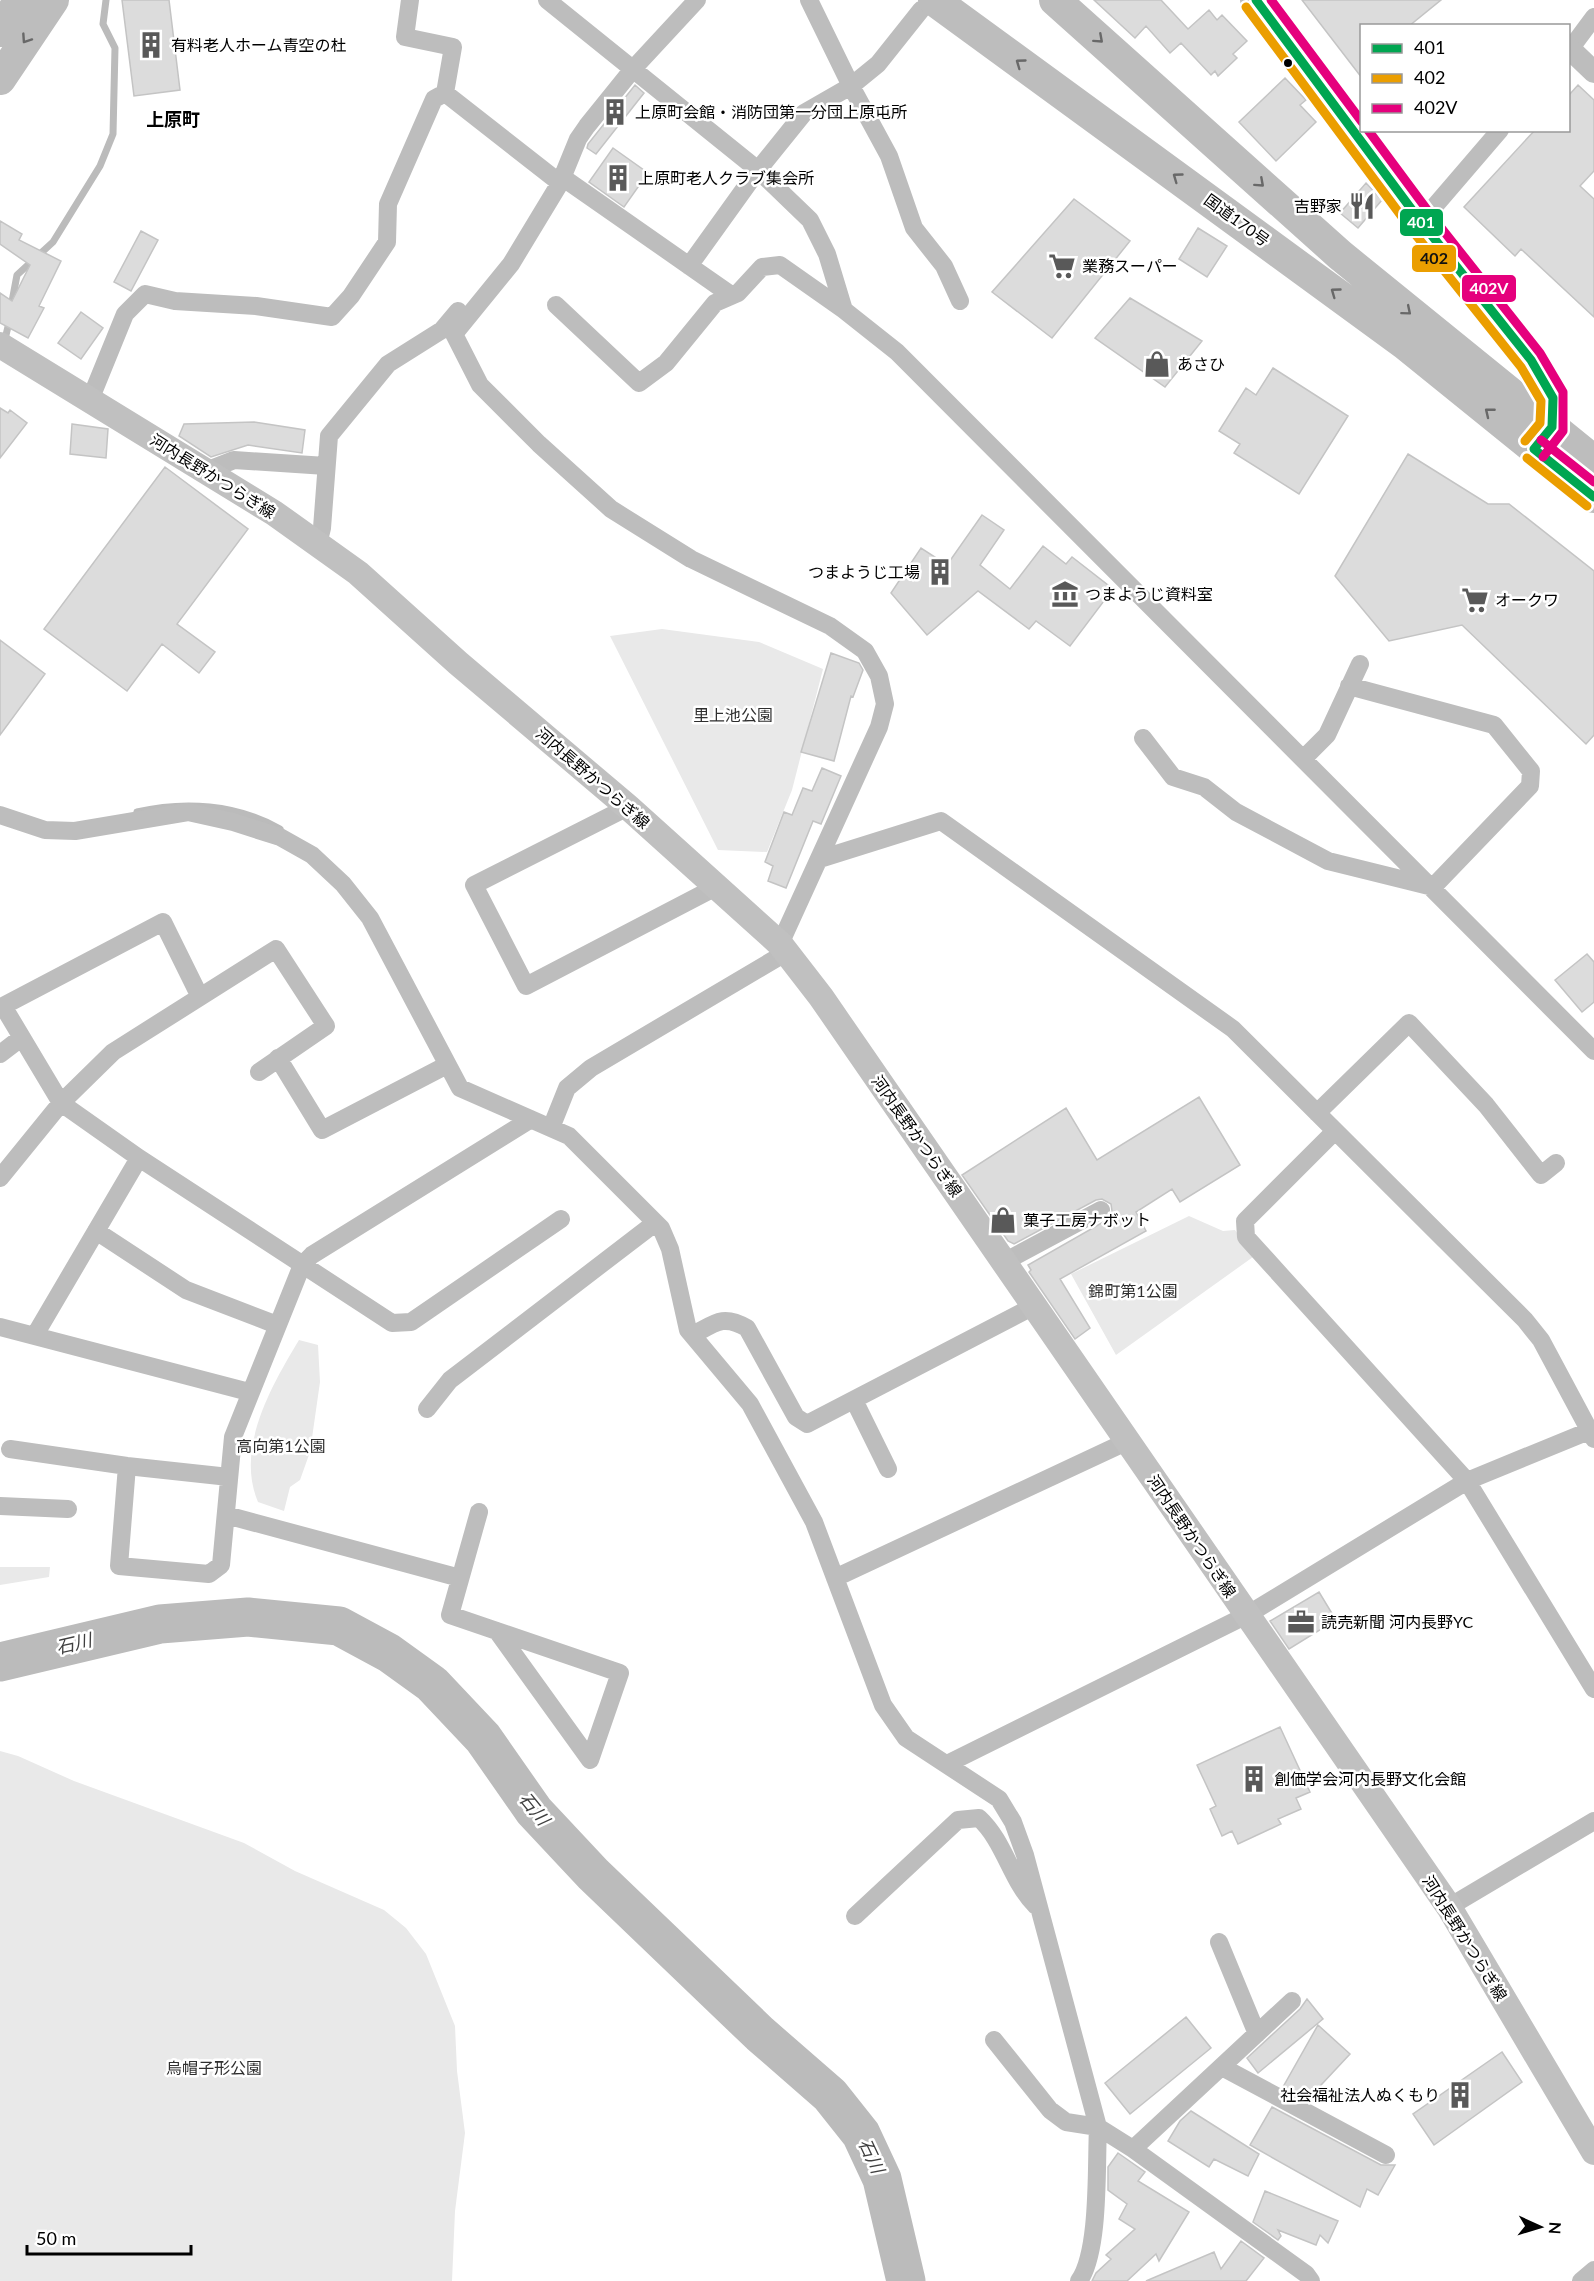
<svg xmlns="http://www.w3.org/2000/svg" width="1594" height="2281" font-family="Lato,'Noto Sans JP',sans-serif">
<rect width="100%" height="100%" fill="#fff"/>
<!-- green -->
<path fill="#e9e9e9" d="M662,629L759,642L823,669L792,790L767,852L718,850L610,636Z
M1189,1216L1223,1231L1235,1230L1253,1257L1116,1355L1071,1274Z
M299,1340L318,1345L320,1382L310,1452L300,1480L290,1487L284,1511L258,1502C235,1448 272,1385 299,1340Z
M0,1567H50L49,1577L0,1585Z
M0,1751L18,1756L74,1781L244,1843L295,1871L384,1910L406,1928L426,1954L455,2026L457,2071L465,2133L455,2211L452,2281H0Z"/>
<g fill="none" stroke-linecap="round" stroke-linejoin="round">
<!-- stream -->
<path stroke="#bbb" stroke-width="7" d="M11,307L17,275L53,242L100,166L113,134L115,48L103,24L106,0
M6,335L10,318
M137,812C184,801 236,804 280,829"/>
<!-- river -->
<path stroke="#bbb" stroke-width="39" d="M0,1662L160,1624L248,1617L339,1626L389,1653L432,1684L483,1738L534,1811L593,1874L760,2034L830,2095L861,2134L882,2179L906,2281"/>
</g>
<!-- building -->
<path fill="#dcdcdc" stroke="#c4c4c4" stroke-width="1.5" d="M122,0H169L180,90L134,96Z
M1094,0H1161L1188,29L1209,10L1217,20L1222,15L1247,41L1233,54L1237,58L1218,76L1215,71L1211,75L1181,43L1170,53L1146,26L1135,38Z
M1302,0H1441L1409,26H1362V78Z
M1285,78L1306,100L1300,105L1316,122L1276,161L1239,122Z
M635,85L644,93L596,154L587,148L588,144Z
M1578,85L1594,100V171L1580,186L1594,199V317L1521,249L1515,256L1464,207L1535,130H1569V95Z
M613,148L648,173L624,207L589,182Z
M1366,183L1382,200L1358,228L1340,213Z
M1074,199L1130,241L1052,338L992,292Z
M0,221L22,234L19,240L61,261L39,306L44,308L28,338L0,323V293L12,301L30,265L0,244Z
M1198,228L1227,246L1207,277L1179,259Z
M141,231L158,240L131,291L114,282Z
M1130,298L1202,341L1165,387L1095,338Z
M81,312L103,328L81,359L58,343Z
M1273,368L1348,416L1299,494L1234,453L1240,444L1219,431L1246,388L1256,395Z
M0,408L8,413L10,410L27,423L0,458Z
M254,422L305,430L302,453L248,445L211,457L179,436L184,424Z
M72,424L108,429L106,458L70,454Z
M1408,454L1488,504H1509L1594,571V735L1586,744L1462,625L1389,641L1335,576Z
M165,467L248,529L177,624L215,652L199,673L162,644L127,691L44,629Z
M982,515L1004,530L980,565L1010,589L1043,546L1066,564L1072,557L1113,589L1070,646L1036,621L1029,629L978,591L927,635L891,593L921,548L947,565Z
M0,640L45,674L0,735Z
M831,653L859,663L863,670L853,697L851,696L834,761L801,752Z
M822,768L841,776L821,824L813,821L786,888L768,881L773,866L765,862L784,812L792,815L803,788L812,791Z
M1587,954L1594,962V1002L1582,1012L1555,980Z
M1199,1097L1240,1165L1180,1202L1172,1189L1136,1212L1146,1231L1060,1279L1090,1328L1075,1339L1029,1272L1031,1270L1028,1265L1107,1220L1112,1211L1111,1204L1102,1199L1096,1200L1014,1244L1008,1241L962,1175L1066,1108L1097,1160Z
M1319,1592L1336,1620L1289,1649L1270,1621Z
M1280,1727L1310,1792L1296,1798L1301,1809L1278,1819L1281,1824L1238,1844L1232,1831L1222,1836L1210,1809L1216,1806L1197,1765Z
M1307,1999L1323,2019L1258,2073L1247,2058L1300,2009Z
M1186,2017L1211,2048L1130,2114L1105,2083Z
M1318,2025L1350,2054L1307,2100L1283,2087Z
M1502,2052L1522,2082L1434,2145L1413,2114Z
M1272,2107L1381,2165H1395L1378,2195L1367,2189L1360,2207L1250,2145Z
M1191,2111L1259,2154L1248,2176L1214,2159L1209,2167L1168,2141L1180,2121Z
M1118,2153L1145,2172L1138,2181L1189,2212L1159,2261L1156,2254L1127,2281H1092L1096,2273L1111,2259L1106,2255L1135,2229L1119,2219L1127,2204L1108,2190V2167Z
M1265,2191L1338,2221L1328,2243L1320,2235L1316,2245L1278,2230L1281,2236L1278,2240L1253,2222Z
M1241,2241L1264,2258L1246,2281H1146L1214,2252L1221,2269Z"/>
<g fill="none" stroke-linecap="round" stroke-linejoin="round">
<!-- minor -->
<path stroke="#bdbdbd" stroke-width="18" d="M547,0L758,170L810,220L827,254L844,310L897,352L1594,1051
M697,0L633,69L587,126L578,139L560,183L511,264L454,334L480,385L539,444L611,509L691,559L830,626L865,651L879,676L885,704L879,727L780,944
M809,0L851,86L889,156L914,228L944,266L960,301
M1568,52L1594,17
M445,93L560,183
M562,177L731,295
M1421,222L1500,130
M689,266L758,170L804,113L851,86L878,64L921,10
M556,305L639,383L666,363L715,303L738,293L762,267L780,265L844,310
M90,400L125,314L145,294L175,301L256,306L332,317L351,296L387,242L388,204L434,99L445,93L453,47L405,37L410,0
M206,471L234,460L326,466
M318,544L322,528L329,436L388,364L442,330L458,311
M1143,738L1173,777L1204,787L1236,812L1328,861L1433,887L1530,786L1531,771L1494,725L1349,686
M1304,758L1327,735L1360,664
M628,807L474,885L526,986L716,887
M0,815L45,830L75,831L188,812L233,822L280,837L312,855L343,884L370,918L460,1088L569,1136L661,1228L670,1249L688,1330L750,1404L814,1522L883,1705L906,1738L999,1799L1013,1822L1025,1855L1098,2127L1133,2149L1306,2274L1311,2281
M820,859L941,821L1233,1029L1525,1320L1541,1340L1594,1439
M200,997L163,922L3,1006L61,1103L139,1158L392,1323L411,1322L561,1219
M0,1054L21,1038
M278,1058L322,1130L447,1065
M1317,1113L1409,1023L1486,1105L1541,1175L1556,1163
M551,1128L567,1088L591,1068L787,952
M1335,1131L1245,1221L1246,1237L1467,1481L1594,1689
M0,1178L61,1103L113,1052L276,949L326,1026L259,1072
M96,1231L186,1290L277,1325
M1004,1262L1101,1210
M0,1327L249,1392
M35,1335L139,1158
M693,1335C715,1323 723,1314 747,1328L796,1417L807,1424L1034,1306
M854,1400L888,1469
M427,1409L450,1380L655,1223
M10,1449L127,1466L229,1477
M127,1466L119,1566L209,1574L221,1565L233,1437L302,1265L312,1255L531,1119
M0,1506L68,1509
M479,1512L450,1615L620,1673L590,1760L497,1631
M226,1515L460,1578
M835,1578L1128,1441
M947,1764L1247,1615L1467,1481L1589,1431
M1449,1907L1594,1821
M855,1916L958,1820L979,1818C1005,1842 1011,1881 1036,1906
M1219,1942L1257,2034
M994,2040L1050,2110L1066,2122L1098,2127C1096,2166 1100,2251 1079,2281
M1222,2067L1386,2155
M1133,2149L1292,2001
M1581,2281L1594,2270"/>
<!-- tertiary -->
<path stroke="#bdbdbd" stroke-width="22" d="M1571,50L1594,72"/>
<!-- secondary -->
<path stroke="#c0c0c0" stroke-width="26" d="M0,345L274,513L358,573L458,663L628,807L780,944L821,997L1449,1907L1594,2152"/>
<!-- trunk -->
<path stroke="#bdbdbd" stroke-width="32" d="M934,0L1405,344L1594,497
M1055,0L1340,255L1594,461
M1256,0L1421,222L1531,360L1553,398L1552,427L1544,437
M0,31L20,0
M0,79L53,0"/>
<defs>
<path id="bus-1" d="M1256,0L1421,222L1531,360L1553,398L1552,427L1534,449
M1534,449L1594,497"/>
<path id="bus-2" d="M1246,7L1411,229L1521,367L1541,401L1540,423L1525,441
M1527,458L1587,506"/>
<path id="bus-3" d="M1271,0L1362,122
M1368,130L1431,215L1540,353L1563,392V431L1543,457
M1541,440L1594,482"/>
</defs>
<!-- bus-1 casing -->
<use href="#bus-1" stroke="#fff" stroke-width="14"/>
<!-- bus-2 casing -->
<use href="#bus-2" stroke="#fff" stroke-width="14"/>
<!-- bus-3 casing -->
<use href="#bus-3" stroke="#fff" stroke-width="14"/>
<!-- bus-1 -->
<use href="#bus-1" stroke="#00a651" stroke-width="9"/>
<!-- bus-2 -->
<use href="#bus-2" stroke="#eb9e00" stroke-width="9"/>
<!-- bus-3 -->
<use href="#bus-3" stroke="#e5007d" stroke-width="9"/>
</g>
<!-- one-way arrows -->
<defs><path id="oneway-chevron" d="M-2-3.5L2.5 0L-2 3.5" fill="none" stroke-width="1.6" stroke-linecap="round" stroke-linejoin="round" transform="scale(1.5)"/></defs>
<g stroke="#686868">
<use href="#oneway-chevron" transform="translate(26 39) rotate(124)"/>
<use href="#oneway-chevron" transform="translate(1099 39) rotate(42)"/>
<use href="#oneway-chevron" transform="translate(1020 63) rotate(-144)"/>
<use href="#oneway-chevron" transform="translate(1177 177) rotate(-144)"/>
<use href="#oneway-chevron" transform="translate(1260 183) rotate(42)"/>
<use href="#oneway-chevron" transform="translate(1335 292) rotate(-144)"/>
<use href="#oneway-chevron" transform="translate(1407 311) rotate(40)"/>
<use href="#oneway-chevron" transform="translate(1489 412) rotate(-141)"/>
</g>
<!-- icons -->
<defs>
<symbol id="building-bare" viewBox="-9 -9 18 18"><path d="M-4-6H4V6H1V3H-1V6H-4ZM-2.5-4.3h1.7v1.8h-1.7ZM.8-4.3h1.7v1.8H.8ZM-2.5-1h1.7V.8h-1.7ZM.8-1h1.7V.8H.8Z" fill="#595959" stroke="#fff" stroke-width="2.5" paint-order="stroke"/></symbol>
<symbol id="restaurant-bare" viewBox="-9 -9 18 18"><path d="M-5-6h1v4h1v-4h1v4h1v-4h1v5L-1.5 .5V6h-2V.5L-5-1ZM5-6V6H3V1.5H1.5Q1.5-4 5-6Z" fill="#595959" stroke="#fff" stroke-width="2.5" paint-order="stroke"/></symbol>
<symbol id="supermarket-bare" viewBox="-9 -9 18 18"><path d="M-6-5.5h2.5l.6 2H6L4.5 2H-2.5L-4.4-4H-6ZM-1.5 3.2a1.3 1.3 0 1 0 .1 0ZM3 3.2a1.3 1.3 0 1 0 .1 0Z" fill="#595959" stroke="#fff" stroke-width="2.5" paint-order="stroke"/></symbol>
<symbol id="shop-bare" viewBox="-9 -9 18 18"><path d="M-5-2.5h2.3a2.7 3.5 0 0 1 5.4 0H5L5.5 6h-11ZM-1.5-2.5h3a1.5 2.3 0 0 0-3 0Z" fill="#595959" stroke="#fff" stroke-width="2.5" paint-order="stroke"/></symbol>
<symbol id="museum-bare" viewBox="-9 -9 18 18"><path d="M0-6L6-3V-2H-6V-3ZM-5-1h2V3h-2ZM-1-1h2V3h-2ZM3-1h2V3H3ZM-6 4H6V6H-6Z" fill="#595959" stroke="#fff" stroke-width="2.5" paint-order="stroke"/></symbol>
<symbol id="office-bare" viewBox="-9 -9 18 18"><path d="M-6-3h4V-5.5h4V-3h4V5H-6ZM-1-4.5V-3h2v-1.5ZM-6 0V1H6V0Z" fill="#595959" stroke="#fff" stroke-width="2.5" paint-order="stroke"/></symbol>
</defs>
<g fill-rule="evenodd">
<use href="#building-bare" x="132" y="26" width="38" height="38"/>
<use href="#building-bare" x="596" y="93" width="38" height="38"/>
<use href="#building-bare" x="599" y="159" width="38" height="38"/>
<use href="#restaurant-bare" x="1343" y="187" width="38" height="38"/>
<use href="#supermarket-bare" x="1043" y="247" width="38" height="38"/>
<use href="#shop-bare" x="1138" y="345" width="38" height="38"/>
<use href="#building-bare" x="921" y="553" width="38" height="38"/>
<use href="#museum-bare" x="1046" y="575" width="38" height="38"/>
<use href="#supermarket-bare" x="1456" y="581" width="38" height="38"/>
<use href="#shop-bare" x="984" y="1201" width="38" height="38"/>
<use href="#office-bare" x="1282" y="1603" width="38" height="38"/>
<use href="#building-bare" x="1235" y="1760" width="38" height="38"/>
<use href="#building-bare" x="1441" y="2076" width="38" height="38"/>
</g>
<!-- markers -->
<circle fill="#000" stroke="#fff" stroke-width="2" cx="1288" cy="63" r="5"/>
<g text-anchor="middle" stroke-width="5" stroke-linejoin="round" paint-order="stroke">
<!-- poi labels -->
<g font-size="16" fill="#000" stroke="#fff" text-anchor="start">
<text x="171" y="51">有料老人ホーム青空の杜</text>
<text x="635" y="118">上原町会館・消防団第一分団上原屯所</text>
<text x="638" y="184">上原町老人クラブ集会所</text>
<text x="1342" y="212" text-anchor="end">吉野家</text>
<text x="1082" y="272">業務スーパー</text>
<text x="1177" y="370">あさひ</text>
<text x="920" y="578" text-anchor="end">つまようじ工場</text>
<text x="1085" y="600">つまようじ資料室</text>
<text x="1495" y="606">オークワ</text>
<text x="1023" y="1226">菓子工房ナボット</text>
<text x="1321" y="1628">読売新聞 河内長野YC</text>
<text x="1274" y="1785">創価学会河内長野文化会館</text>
<text x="1440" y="2101" text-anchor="end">社会福祉法人ぬくもり</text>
</g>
<!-- street labels -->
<g font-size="16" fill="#000" stroke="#fff">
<text transform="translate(1237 220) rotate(36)" y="6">国道170号</text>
<text transform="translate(213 476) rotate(32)" y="6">河内長野かつらぎ線</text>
<text transform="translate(593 778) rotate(41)" y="6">河内長野かつらぎ線</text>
<text transform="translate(917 1136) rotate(55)" y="6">河内長野かつらぎ線</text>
<text transform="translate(1192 1536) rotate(56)" y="6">河内長野かつらぎ線</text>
<text transform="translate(1465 1938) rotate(58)" y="6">河内長野かつらぎ線</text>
</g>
<!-- park labels -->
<g font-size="16" fill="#2e2e2e" stroke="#fff">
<text x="733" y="721">里上池公園</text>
<text x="1133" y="1297">錦町第1公園</text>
<text x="281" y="1452">高向第1公園</text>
<text x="214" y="2074">烏帽子形公園</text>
</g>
<!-- neighbourhood labels -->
<g font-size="18" font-weight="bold" fill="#000" stroke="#fff">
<text x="173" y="126">上原町</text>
</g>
<!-- water labels -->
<g font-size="18" font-style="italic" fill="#3f3f3f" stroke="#fff">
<text transform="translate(74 1644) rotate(-13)" y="6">石川</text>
<text transform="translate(534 1809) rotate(51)" y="6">石川</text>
<text transform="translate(871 2156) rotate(65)" y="6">石川</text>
</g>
</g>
<g stroke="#fff" stroke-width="2">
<rect x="1399" y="208" width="45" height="29" rx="6" fill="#00a651"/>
<rect x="1411" y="244" width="46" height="29" rx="6" fill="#eb9e00"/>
<rect x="1461" y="274" width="56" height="29" rx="6" fill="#e5007d"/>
</g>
<g font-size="16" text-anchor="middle" font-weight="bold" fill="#fff">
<text x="1421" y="228">401</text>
<text x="1489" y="294">402V</text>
</g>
<g font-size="16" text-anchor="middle" font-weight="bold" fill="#111">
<text x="1434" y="264">402</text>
</g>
<!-- legend -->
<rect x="1360" y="24" width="210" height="108" fill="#ffffff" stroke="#999999" stroke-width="1.5"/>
<rect x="1372" y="44" width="30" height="9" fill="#00a651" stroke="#999999" stroke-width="1.5"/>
<text x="1414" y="54" font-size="18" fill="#000000">401</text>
<rect x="1372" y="74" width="30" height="9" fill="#eb9e00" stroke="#999999" stroke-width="1.5"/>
<text x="1414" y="84" font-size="18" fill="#000000">402</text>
<rect x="1372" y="104" width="30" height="9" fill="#e5007d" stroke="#999999" stroke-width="1.5"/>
<text x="1414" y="114" font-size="18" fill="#000000">402V</text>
<!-- north arrow -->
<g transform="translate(1540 2227) rotate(94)" stroke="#ffffff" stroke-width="4.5" paint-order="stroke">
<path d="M0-4.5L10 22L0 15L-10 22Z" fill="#000000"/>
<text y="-9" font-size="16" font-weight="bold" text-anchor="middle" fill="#000000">N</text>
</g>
<!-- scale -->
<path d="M27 2245v9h164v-9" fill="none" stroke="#000000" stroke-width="3"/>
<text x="36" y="2245" font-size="18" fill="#000000" stroke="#ffffff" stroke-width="4.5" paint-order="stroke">50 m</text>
</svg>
